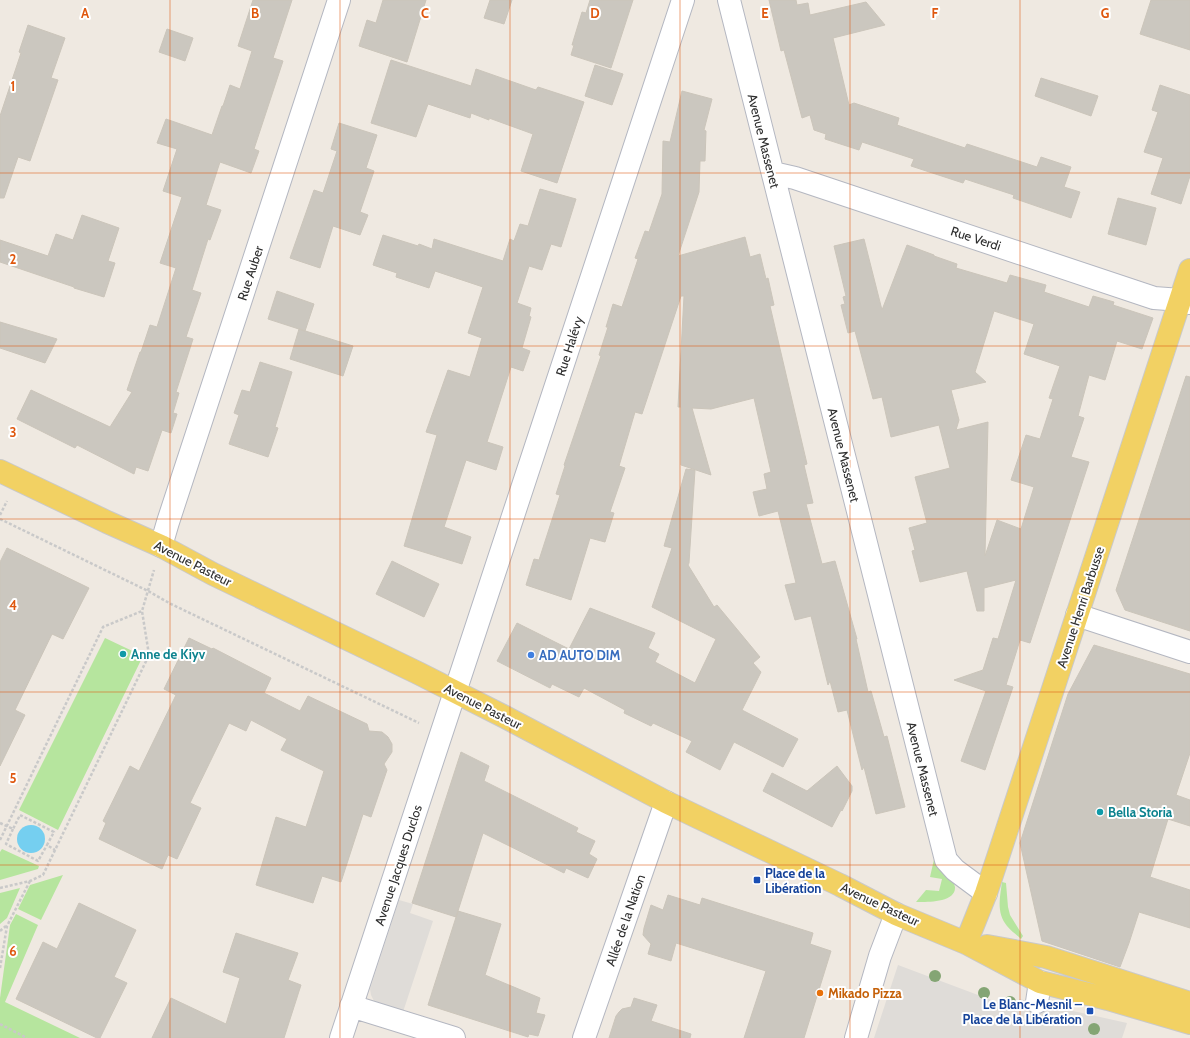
<svg xmlns="http://www.w3.org/2000/svg" width="1190" height="1038" font-family="Cabin,sans-serif">
<rect width="100%" height="100%" fill="#efe9e1"/>
<!-- green -->
<path fill="#b6e59e" d="M105,638L143,656L58,830L19,810Z
M2,849L39,866L38,869L0,880V852Z
M935,855C940,862 954,879 955,887C956,903 926,902 916,902L926,890L939,891L942,879L930,877Z
M63,875L41,920L18,909L30,885Z
M1002,882L1006,883L1008,907L1010,915L1023,936L1021,939C1017,935 1011,931 1007,926C996,913 1000,897 1002,882Z
M20,888L7,918L0,924V893Z
M16,914L38,925L5,1002L80,1038H0V998L10,925Z"/>
<!-- plaza -->
<path fill="#dfdcd8" d="M399,900L413,904L410,913L433,921L403,1012L375,1003L371,995L370,989Z
M898,965L1021,1011L1019,999L1127,1023L1122,1038H874Z"/>
<!-- water -->
<path fill="#75cff0" d="M17 839a14 14 0 1 1 28 0a14 14 0 1 1-28 0Z"/>
<!-- building -->
<path fill="#cbc7bf" stroke="#cbc5ba" fill-rule="evenodd" d="M253,0H292L273,58L283,61L254,149L259,151L251,173L220,162L206,205L221,210L210,240L208,239L192,290L201,293L186,337L193,339L176,392L179,393L173,413L177,414L171,433L162,430L148,471L136,467L134,474L77,445L75,448L17,419L31,390L110,427L132,392L127,390L140,352H141L150,325L157,327L176,268L160,263L182,197L163,191L177,149L157,143L166,119L212,135L222,106H223L230,85L240,89L252,51L238,46Z
M383,0H426L407,62L359,46L367,20L376,23Z
M490,0H512L504,24L484,18Z
M590,0H633L611,68L571,55L574,45H572L582,12L586,13Z
M769,0H796L797,5L808,3L810,15L866,2L885,25L833,38L849,105L854,103L899,118L897,125L965,148L967,144L1037,167L1041,157L1071,167L1064,187L1080,192L1071,218L1013,198L1014,195L965,179L963,183L911,166L914,159L862,142L859,150L825,139L826,134L814,130L810,115L802,118L784,50L781,51Z
M1151,0H1190V50L1140,34Z
M28,25L65,38L51,78L58,80L30,161L18,157L4,198H0V116L21,53L19,52Z
M167,29L193,38L185,61L159,52Z
M391,60L471,86L476,69L536,90L538,87L584,102L557,183L521,171L533,134L489,118V120L471,113L470,118L428,104L416,137L371,123Z
M595,65L623,74L612,105L585,96Z
M1041,78L1098,96L1091,116L1035,96Z
M1160,85L1190,95V176L1181,204L1151,194L1163,158L1144,152L1158,112L1152,110Z
M682,91L712,99L704,130L706,131L705,161H700L699,192L678,256L745,237L750,257L760,254L766,279L768,278L774,305L770,306L807,464L804,465L813,503L806,504L822,564L835,561L857,639H856L868,692L871,691L884,737L887,736L905,807L876,814L864,767L862,770L847,710L838,712L830,681L828,685L811,616L795,620L785,585L796,583L778,511L759,516L753,492L767,489L764,474L771,472L754,398L711,409L692,408L711,475L681,465V407H678L684,296H681L642,414L635,412L619,466L625,468L610,512L614,513L605,542L590,538L571,600L526,585L534,559L539,560L560,495L556,494L565,466L564,465L601,356L599,355L608,327H606L613,304L622,307L638,259L635,258L645,231L649,232L662,194L663,141L670,142Z
M339,123L377,135L366,168L374,171L360,212L368,215L360,235L333,226L320,268L290,258L314,190L323,193L337,151L331,149Z
M540,189L576,199L561,247L551,244L542,270L529,266L517,303L531,308L529,316L531,317L522,348L530,351L523,371L511,367L487,442L503,447L496,470L466,460L444,527L471,537L462,564L404,546L437,435L426,432L448,370L470,377L482,338L468,333L483,287L435,271L429,288L396,277L397,273L373,265L383,235L418,246L419,244L432,249L434,239L503,261L510,239L514,241L520,224L528,226Z
M1118,198L1156,208L1146,245L1108,234Z
M82,215L119,228L108,261L115,263L104,297L74,288V287L0,262V240L48,256L56,234L73,240Z
M864,239L882,310L907,245L934,255V256L957,264L956,268L1007,283L1010,275L1046,285L1044,292L1089,307L1093,296L1114,302L1113,305L1153,318L1142,349L1117,341L1105,380L1089,375L1078,416L1084,418L1071,457L1089,462L1030,643L1020,640L1006,685L1013,687L985,770L961,761L986,691L954,680L983,670L993,638L998,639L1016,580L984,588V611H977L967,571L920,582L912,551L915,550L909,528L927,523L915,477L950,468L939,425L891,437L882,397L873,399L855,331L848,333L841,305L845,304L843,297L846,296L834,246ZM994,311L1034,324L1024,354L1060,366L1049,398L1053,399L1040,439L1026,435L1011,480L1034,487L1021,529L997,520L985,556L988,422L956,430L959,420L951,390L986,382L975,372Z
M277,291L314,304L305,331L268,319Z
M0,322L57,339L45,363L0,348Z
M299,329L353,346L343,376L290,359Z
M260,362L292,372L275,427L278,428L268,457L229,444L239,415L234,413L242,390L250,392Z
M1186,376L1190,377V631L1125,610L1116,590Z
M686,469L695,470L689,563L688,565L714,607L717,605L760,657L753,663L761,672L742,710L798,739L783,767L734,742L720,770L686,752L692,741L653,723L651,726L624,713L625,710L584,688L579,697L552,684L550,688L497,661L517,623L569,649L590,608L655,633L648,648L659,654L655,662L695,683L716,639L652,607L672,548L664,546Z
M7,548L89,588L63,639L52,634L15,710L25,715L0,766V562Z
M392,561L439,584L424,617L376,594Z
M189,638L212,649L213,648L271,678L264,693L300,711L308,696L367,724L369,731L382,732L388,737L392,744V752L384,764L387,770L371,817L363,814L341,882L322,876L313,903L256,885L276,817L306,827L324,771L281,750L287,739L251,720L246,731L229,723L190,803L201,808L177,859L168,855L162,869L99,839L106,823L103,821L130,766L139,771L176,695L164,689Z
M1094,645L1190,674V753L1176,795L1190,800V826L1168,819L1150,877L1190,890V928L1139,912L1129,943L1120,967L1042,941L1020,843L1068,694Z
M461,752L489,766L484,781L578,828L576,832L595,841L589,854L597,859L588,878L566,868L564,873L483,833L456,917L412,903Z
M837,766L852,786V791L842,811L841,810L832,827L763,791L772,773L807,791Z
M668,895L700,905L702,898L813,933L810,944L831,951L804,1038H744L766,971L676,943L671,961L648,954L651,944L643,935L644,928L651,905L663,910Z
M79,903L136,930L114,977L127,983L100,1038H97L16,999L43,942L57,949Z
M458,911L501,924L485,975L540,998L536,1013L545,1015L538,1036L529,1034L528,1037L428,1005Z
M236,933L298,953L288,980L301,985L284,1038H152L171,998L226,1024L240,978L223,972Z
M634,998L657,1005L651,1021L691,1034L690,1038H609L616,1016L619,1012L622,1009L631,1007Z"/>
<g fill="none" stroke-linecap="round" stroke-linejoin="round">
<defs>
<path id="minor" d="M729,0L946,860L955,870L986,893
M773,173L795,178L1154,298L1181,300L1190,303
M161,546L168,522L339,0
M1077,615L1190,652
M1037,1002L1040,982
M351,1006L454,1038
M341,1038L683,0
M584,1038L666,802
M856,1038L880,956L896,914"/>
<path id="major" d="M0,471L107,522L161,546L213,574L418,673L505,717L666,802L840,885L896,914L966,943L1040,982L1108,999L1190,1023
M966,943L986,893L999,854L1190,270
M987,946L1046,957L1190,1003"/>
</defs>
<!-- minor casing -->
<use href="#minor" stroke="#b4b7c1" stroke-width="24"/>
<!-- major casing -->
<use href="#major" stroke="#c9c9c9" stroke-width="24"/>
<!-- path -->
<path stroke="#c9c9c9" stroke-width="2.5" stroke-dasharray="3 2" stroke-linecap="butt" d="M0,515L7,501
M0,519L148,591L171,604L419,723
M0,823L13,829L20,815L54,832L47,845L55,850
M13,829L6,844L38,861L47,845
M0,840L103,627L142,611
M0,888L30,881L43,875L149,655L142,611L154,570
M0,931L6,926
M0,968L7,926L30,881
M0,1024L27,1038"/>
<!-- minor -->
<use href="#minor" stroke="#fff" stroke-width="22"/>
<!-- major -->
<use href="#major" stroke="#f2d163" stroke-width="22"/>
</g>
<!-- trees -->
<g fill="#84a574">
<circle cx="935" cy="976" r="6"/>
<circle cx="984" cy="993" r="6"/>
<circle cx="1010" cy="1002" r="6"/>
<circle cx="1094" cy="1029" r="6"/>
</g>
<!-- grid -->
<path fill="none" stroke="#df570e" stroke-width="1" stroke-opacity="0.55" d="M170,0V1038M340,0V1038M510,0V1038M680,0V1038M850,0V1038M1020,0V1038M0,173H1190M0,346H1190M0,519H1190M0,692H1190M0,865H1190"/>
<!-- markers -->
<g fill="#0f9aa8" stroke="#fff" stroke-width="1.5">
<circle cx="123" cy="654" r="4"/>
<circle cx="1100" cy="812" r="4"/>
</g>
<circle fill="#3f7fe0" stroke="#fff" stroke-width="1.5" cx="531" cy="655" r="4"/>
<g fill="#1a4fb4" stroke="#fff" stroke-width="1.5">
<rect x="753" y="876" width="8" height="8" rx="2"/>
<rect x="1086" y="1007" width="8" height="8" rx="2"/>
</g>
<circle fill="#e8710a" stroke="#fff" stroke-width="1.5" cx="820" cy="993" r="4"/>
<g text-anchor="middle" stroke-width="4" stroke-linejoin="round" paint-order="stroke">
<!-- street labels -->
<g font-size="13" fill="#2e2e2e" stroke="#fff">
<text transform="translate(764 141) rotate(76)" y="5">Avenue Massenet</text>
<text transform="translate(976 238) rotate(18)" y="5">Rue Verdi</text>
<text transform="translate(250 273) rotate(-72)" y="5">Rue Auber</text>
<text transform="translate(569 346) rotate(-72)" y="5">Rue Halévy</text>
<text transform="translate(844 455) rotate(76)" y="5">Avenue Massenet</text>
<text transform="translate(193 563) rotate(27)" y="5">Avenue Pasteur</text>
<text transform="translate(1080 607) rotate(-72)" y="5">Avenue Henri Barbusse</text>
<text transform="translate(483 706) rotate(27)" y="5">Avenue Pasteur</text>
<text transform="translate(923 769) rotate(76)" y="5">Avenue Massenet</text>
<text transform="translate(398 865) rotate(-72)" y="5">Avenue Jacques Duclos</text>
<text transform="translate(880 904) rotate(25)" y="5">Avenue Pasteur</text>
<text transform="translate(625 920) rotate(-71)" y="5">Allée de la Nation</text>
</g>
<!-- culture labels -->
<g font-size="13" font-weight="bold" fill="#0d838f" stroke="#fff" text-anchor="start">
<text x="131" y="659">Anne de Kiyv</text>
<text x="1108" y="817">Bella Storia</text>
</g>
<!-- shop labels -->
<g font-size="13" font-weight="bold" fill="#366cbe" stroke="#fff" text-anchor="start">
<text x="539" y="660">AD AUTO DIM</text>
</g>
<!-- transit labels -->
<g font-size="13" font-weight="bold" fill="#164399" stroke="#fff" text-anchor="start">
<text x="765" y="878">Place de la<tspan x="765" dy="15">Libération</tspan></text>
<text x="1082" y="1009" text-anchor="end">Le Blanc-Mesnil –<tspan x="1082" dy="15">Place de la Libération</tspan></text>
</g>
<!-- food labels -->
<g font-size="13" font-weight="bold" fill="#c56008" stroke="#fff" text-anchor="start">
<text x="828" y="998">Mikado Pizza</text>
</g>
</g>
<g font-size="13" text-anchor="middle" font-weight="bold" fill="#df570e" stroke="#fff" stroke-width="4" stroke-linejoin="round" paint-order="stroke">
<text x="85" y="18">A</text>
<text x="255" y="18">B</text>
<text x="425" y="18">C</text>
<text x="595" y="18">D</text>
<text x="765" y="18">E</text>
<text x="935" y="18">F</text>
<text x="1105" y="18">G</text>
<text x="13" y="91">1</text>
<text x="13" y="264">2</text>
<text x="13" y="437">3</text>
<text x="13" y="610">4</text>
<text x="13" y="783">5</text>
<text x="13" y="956">6</text>
</g>
</svg>
